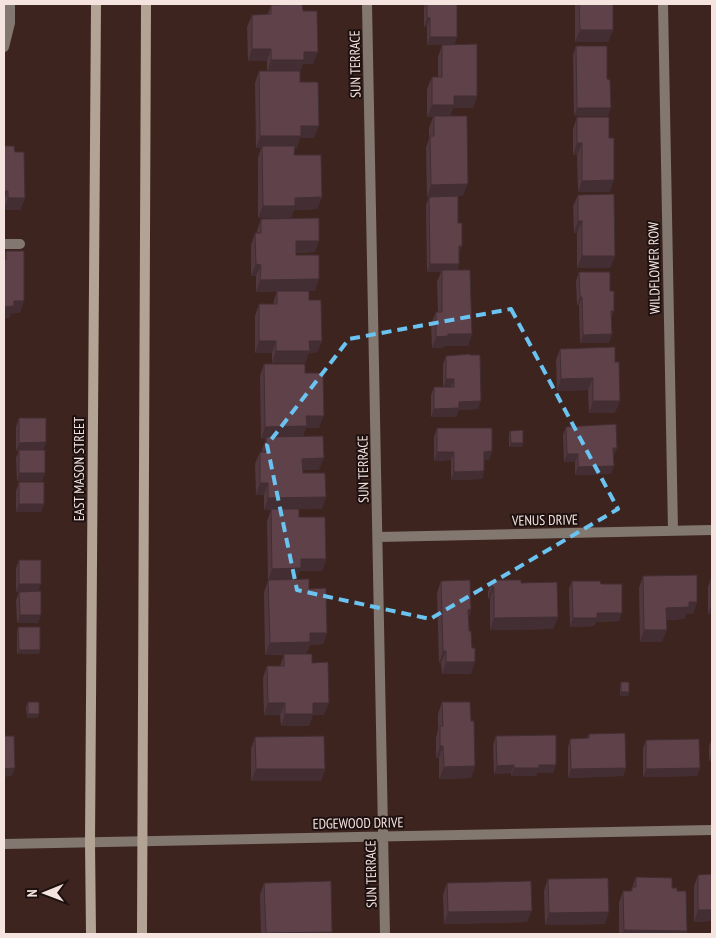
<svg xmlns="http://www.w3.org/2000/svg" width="716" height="938" font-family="'PT Sans Narrow',sans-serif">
<rect width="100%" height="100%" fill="#3e241f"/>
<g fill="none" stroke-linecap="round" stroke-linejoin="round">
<!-- lane -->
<path stroke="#82786f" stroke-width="10" d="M4,47L10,23V4
M4,244H20"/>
<!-- street -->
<path stroke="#82786f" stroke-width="10" d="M367,4L385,934
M663,4L673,531
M378,537L712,530
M4,844L712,830"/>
<!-- secondary -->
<path stroke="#b3a394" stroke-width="10" d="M91,934L90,842L96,4
M142,934L146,4"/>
</g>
<!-- wall -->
<path fill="#51383f" d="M425,4H457V37L454,45L477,96L473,108H453L450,116L463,196L427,197L426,148L429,139V128L433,117H427V89L432,77H438V57L442,45H427V26L424,27V8Z
M575,4H613V30L608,42H575Z
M271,5L303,11L313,64H303L300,72V82L314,138H300L297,148H295L294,155L322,197L317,209L294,210L291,218H258V158L261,148H256L255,83L259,71H267V61H248L247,27L252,15L268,14Z
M576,46L607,79L608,116H574L573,55Z
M577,117L610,192H578L577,155H573V129Z
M4,146L15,152L25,198L20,210H4Z
M578,195L615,256L610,268H577V233H574L573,206Z
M429,197L459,254V264L457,270L472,334L468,346H444L443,348H432L431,324L436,312H438L437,282L441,272H427L426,205Z
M261,219L315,252L296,253V255L315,291H309V300L322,341L317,352L309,353L305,363H272V353H255V316L259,304H273L277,291L256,292V276H251V245L255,233H257V231Z
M6,251L20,313H11L9,318H4V256Z
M579,272L611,319L609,343H580L579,305H577L576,281Z
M615,347V413H589L588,390L557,391L556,360L560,349Z
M446,356L478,409L459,410L456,417H431V395L434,387H443V364Z
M264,364L305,373L319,428H306L303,436L319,470H302L303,473L322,509H299V517L326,559L322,571H300L296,580L309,589L327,633L323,644L310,645L306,654L312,663L324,715H313L309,726H281L280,715H264L263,678L267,666H280L284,655H265L264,592L268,581L267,521L271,510H264V495H256L255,464L260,452H262V449L266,439H261L260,376Z
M19,418L46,442L43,450L42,481H17L16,458L19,451H16V427Z
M566,427L617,448L613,456L611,474L575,475V462H564L563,435Z
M437,428L492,451L489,460H484V471L482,479L451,480V460L434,461V437Z
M510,431L522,447H509V435Z
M19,482L41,512H16V491Z
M19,560L38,591L41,615L38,623H17L16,600L19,592H16V568Z
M643,576L697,602L693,614H686L684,619L667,620L662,642H640L639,588Z
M711,578H712V614H708V587Z
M492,580L521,583L558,617L553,629L490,630V599H488V592Z
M441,581L471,609L469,617L471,674H442L441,663H439L437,593Z
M572,581L601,584L619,621L596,622L594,626L570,627L569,589Z
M18,627L40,650L39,654H17V631Z
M621,682L629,692L628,696H620V686Z
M28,702L38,718H27L26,707Z
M442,702L471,721L475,766L471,778L439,779V758H436V738L438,730V714Z
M589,734L626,768L623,776L568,778V747L570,739L587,738Z
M496,736L556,765L553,773H537L536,776H511V773L494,774L493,745Z
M255,737L325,769L321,781H251V749Z
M712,738V761H709V746Z
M646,740L697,776L643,777V748Z
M712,874V921L694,922V886L698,875Z
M636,877L672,888L677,891L687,931L686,934H619V903L623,891H631Z
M548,879L605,924L545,925L544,891Z
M264,883L332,934H261L260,895Z
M447,883L527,922L444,924L443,895Z"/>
<!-- shaded-wall -->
<path fill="#422e33" d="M427,18H430L427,26L424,27Z
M580,30H613L608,42H575Z
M430,37H457L454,45H427Z
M252,49H271L267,61H248Z
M304,52H318L313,64H303L300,72H267L271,60Z
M454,96H477L473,108H453L450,117H427L432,105Z
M577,108H611L608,116H574Z
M301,126H319L314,138H300L297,148H262V146V148H256L260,136Z
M577,143H582L577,155H573Z
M614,180L610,192H578L582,181Z
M468,184L463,196L427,197L431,185Z
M4,191H8L4,201Z
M322,197L317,209L294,210L291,218H258L263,206L295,198Z
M8,198H25L20,210H4Z
M578,221H582L577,233H574Z
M296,241H319L315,252L292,253Z
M459,246H462L459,254Z
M582,256H615L610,268H577Z
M256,264L261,265L256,276H251Z
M430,264H459L456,272L442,270L441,272H427Z
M319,279L315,291L256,292L260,280Z
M580,297H582L579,305H577Z
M14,301H24L20,313H11L9,318H4V307Z
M611,311H614L611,319Z
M448,334H472L468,346H444L443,348H432L436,337Z
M612,334L609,343H580L583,335Z
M259,341H276L272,353H255Z
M309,341H322L317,352L309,353L305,363H272L276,351Z
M593,378L588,390L557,391L561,379Z
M446,379H454L451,387L443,388Z
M481,401L478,409L459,410L456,417H431L434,409L459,402Z
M593,401H620L615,413H589Z
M306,416H324L319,428H306L302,438L266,437V439H261L265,427Z
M46,442L43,450L16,451L19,443Z
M511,443H523L522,447H509Z
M613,448H617L614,456H610Z
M492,451L489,460H481L484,452Z
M437,452H454L451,460L434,461Z
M567,454H578L575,462H564Z
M324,458L319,470H298L302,459Z
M614,466L611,474L575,475L578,467Z
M484,471L482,479L451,480L454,472Z
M19,473H45L42,481H17Z
M260,483H268L264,495H256Z
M326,497L322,509L264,510L268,498Z
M19,504H44L41,512H16Z
M301,559H326L322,571H300L296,580L268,581L272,569Z
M19,584H41L38,592H16Z
M492,587H494L490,599H488Z
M689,602H697L693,614H686L684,619L662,620L666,608Z
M711,606H712V614H708Z
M471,609L467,621L468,610Z
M597,613H622L619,621L596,622L594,626L570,627L573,618Z
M20,615H41L38,623H17Z
M558,617L553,629L490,630L494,618Z
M644,630H667L662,642H640Z
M310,633H327L323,644L310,645L306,654L265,655L270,643Z
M19,650H40L39,654H17Z
M443,651H446L441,663H439Z
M446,662H475L471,674H442Z
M621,692H629L628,696H620Z
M268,703H285L280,715H264Z
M313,703H329L324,715H313L309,726H281L285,714Z
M28,714H39L38,718H27Z
M440,746H443L439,758H436Z
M712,753V761H709Z
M514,765L511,773L494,774L497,766Z
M539,765H556L553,773H537L536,776H511L514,768Z
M475,766L471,778L439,779L444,767Z
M15,768L12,776L4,777V769Z
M626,768L623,776L568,778L571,769Z
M700,768L697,776L643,777L646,769Z
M256,769H325L321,781H251Z
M698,910H712V921L694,922Z
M532,911L527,922L444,924L448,912Z
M609,912L605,924L545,925L549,913Z
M624,930L687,931L686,934H622Z
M332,932V934H265L266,933Z"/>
<!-- building -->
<path fill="#5e4149" stroke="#422e33" d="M302,4L303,11H317L318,52H304V60H271V49H252V15L271,14V5Z
M427,4H457V37H430V18H427Z
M579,4H613V30H580Z
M477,44V96H454V105H432V77H442V45Z
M576,46H607V79L610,80L611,108H577Z
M259,71H300V82H318L319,126H301V136H260Z
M434,116H467L468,184L431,185L430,136H434Z
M577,117H609V138H614V180L582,181V143H577Z
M4,146H14L15,152H24L25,198H8V191H4Z
M262,146H295L294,155H321L322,197L295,198V206H263Z
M614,194L615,256H582V221H578V195Z
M458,196V223H462V246H459V264H430L429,197Z
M319,218V241H296V255H319V279L260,280L261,265L256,264L255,233H261V219Z
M6,251H24V301H14V306L4,307V260H6Z
M442,270H470L472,334H448V336L436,337V312H442Z
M579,272H610V291H614V311H611L612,334L583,335L582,297H580Z
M277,291H309V300H321L322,341H309L310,351H276V341H259V304H277Z
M615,347V362H619L620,401H593V378L561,379L560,349Z
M470,354V355H480L481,401L459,402V408L434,409V387H454V379H446V356Z
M264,364H305V373H323L324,416H306L307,426L265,427Z
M19,418H46V442L19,443Z
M616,424L617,448H613L614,466L578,467V454H567L566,427Z
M437,428H492V451L484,452V471L454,472V452H437Z
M523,430V443H511L510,431Z
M323,436L324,458L302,459L303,473H325L326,497L268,498V483H260V452H267L266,437Z
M19,450H45V473H19Z
M19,482H44V504H19Z
M271,509H299V517H325L326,559H301V568L272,569Z
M19,560H41V584H19Z
M697,575V602H689V607L666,608L667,630H644L643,576Z
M711,578H712V606H711Z
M309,579V589L326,588L327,633H310V642L270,643L268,580Z
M470,580L471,609L468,610L469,631H471L472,648H475V662H446V651H443L441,581Z
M492,580H521V583L557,582L558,617L494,618V587H492Z
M572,581H600L601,584H622V613H597V618H573Z
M41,591V615H20L19,592Z
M18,627H40V650H19Z
M284,654H312V663L328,662L329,703H313V714H285V703H268L267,666H284Z
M621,682H629V692H621Z
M28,702H39V714H28Z
M442,702H470L471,721H474L475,766L444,767L443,746H440V726H443Z
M625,733L626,768L571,769L570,739L589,738V734Z
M556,735V765H539V768H514V765L497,766L496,736Z
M4,736H14L15,768L4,769Z
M324,736L325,769H256L255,737Z
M699,739L700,768L646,769V740Z
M712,874V910H698V875Z
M636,877L672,878V888H677V891H686L687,931L624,930L623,891H632V887H636Z
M608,878L609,912L549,913L548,879Z
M331,881L332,932L266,933L264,883Z
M531,881L532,911L448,912L447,883Z"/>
<!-- marked area -->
<path fill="none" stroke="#6ac3f1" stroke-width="4" stroke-dasharray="10 6" stroke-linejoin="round" d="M511,309L618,509L430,619L297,590L267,445L349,339Z"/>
<g text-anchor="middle" stroke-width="4" stroke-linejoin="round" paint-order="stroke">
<!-- street labels -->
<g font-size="14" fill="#f5e3df" stroke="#1d110f">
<text transform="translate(355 64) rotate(-91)" y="5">SUN TERRACE</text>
<text transform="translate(654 268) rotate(-91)" y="5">WILDFLOWER ROW</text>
<text transform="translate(79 469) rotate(-90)" y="5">EAST MASON STREET</text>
<text transform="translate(363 469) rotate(-91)" y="5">SUN TERRACE</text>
<text transform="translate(545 520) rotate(-1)" y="5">VENUS DRIVE</text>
<text transform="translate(358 823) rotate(-1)" y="5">EDGEWOOD DRIVE</text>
<text transform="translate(371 874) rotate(-91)" y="5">SUN TERRACE</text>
</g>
</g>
<!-- border -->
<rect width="716" height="938" fill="none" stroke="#f5e3df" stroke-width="10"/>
<!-- north arrow -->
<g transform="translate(45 893) rotate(269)" stroke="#1d110f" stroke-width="4" paint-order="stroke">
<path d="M0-4L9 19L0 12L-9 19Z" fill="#f5e3df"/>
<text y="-8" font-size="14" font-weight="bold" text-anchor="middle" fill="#f5e3df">N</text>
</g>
</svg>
